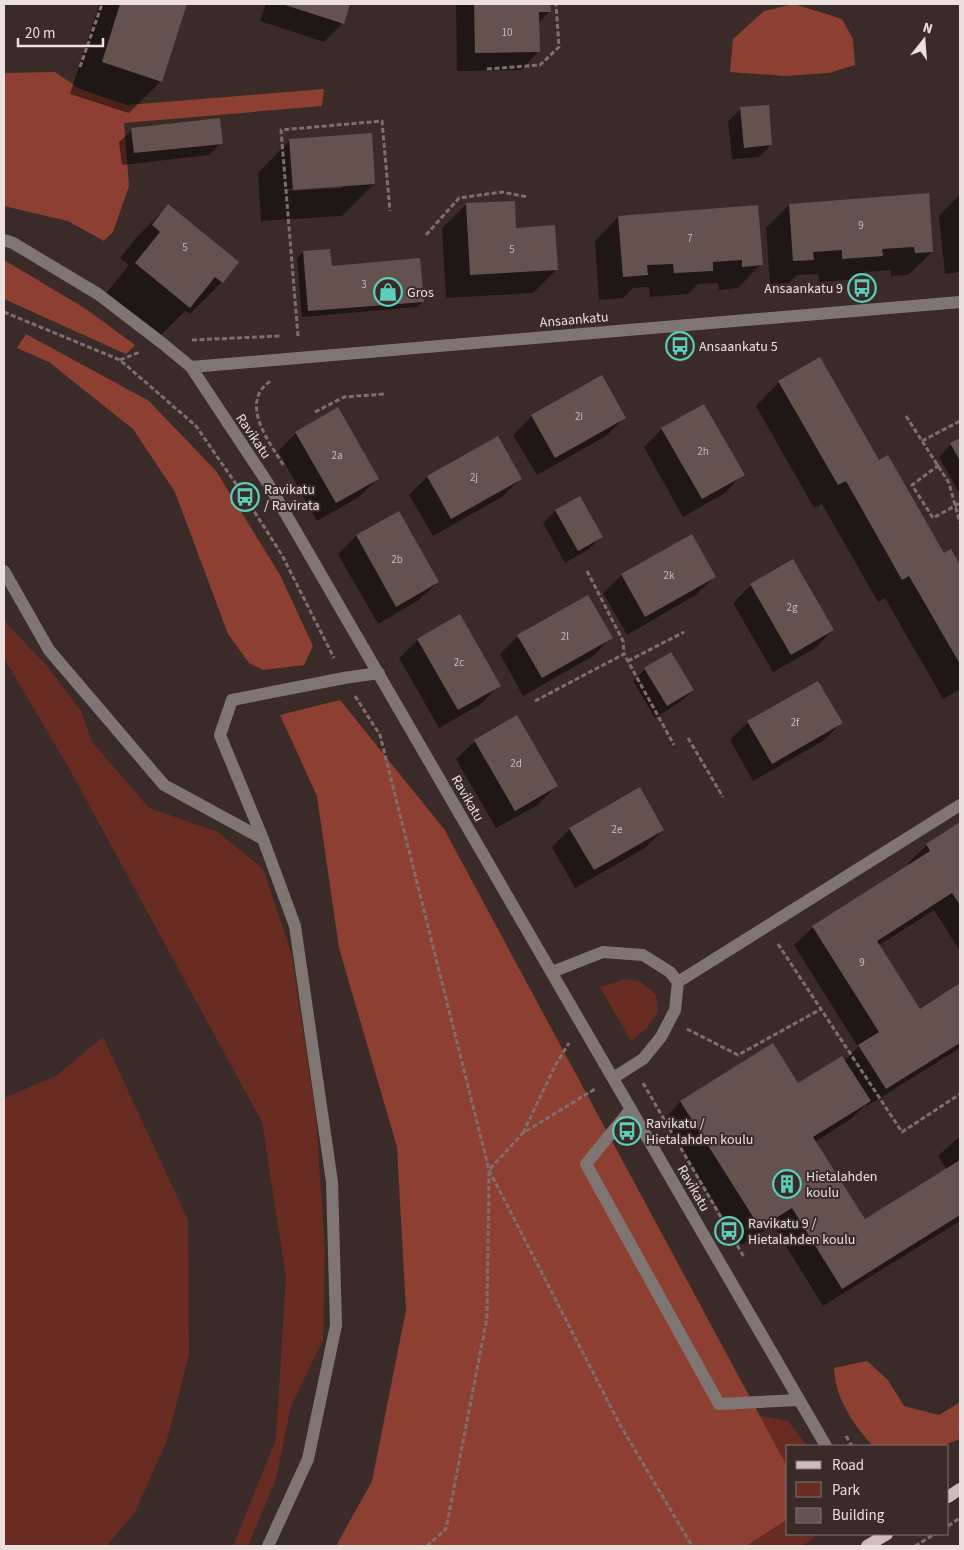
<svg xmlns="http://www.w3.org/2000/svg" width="964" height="1550" font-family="'Source Sans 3',sans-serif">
<rect width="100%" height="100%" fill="#3b2b28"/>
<!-- green -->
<path fill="#682c22" d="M4,617L8,625L46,665L81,711L92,742L149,808L218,832L263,869L291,951L316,1117L325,1251L323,1340L291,1406L276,1479L248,1546H233L276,1439L286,1277L262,1122L70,770L4,658Z
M626,979L641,982L656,995L658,1011L647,1028L631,1041L600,987Z
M103,1037L188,1220L189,1355L167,1440L135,1512L107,1546H4V1098L56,1076Z
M760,1416L788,1421L807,1446H788V1468Z
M788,1519V1534H818L803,1546H746Z"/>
<!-- forest -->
<path fill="#8d4032" d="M794,4L842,19L853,39L855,65L829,73L786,76L730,72L733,39L764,11Z
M55,72L80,89L127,105L324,89L322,106L124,123L129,186L113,232L104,241L68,221L4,206V73Z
M4,260L86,309L135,345L126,354L4,299Z
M26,334L149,401L216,471L280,575L313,646L304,665L263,670L249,663L228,634L175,492L133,429L49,362L17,348Z
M340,700L444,829L788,1468V1519L746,1546H336L372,1481L406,1310L397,1147L339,948L317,796L280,715Z
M867,1361L888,1380L904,1406L939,1415L960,1402V1439L942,1446H873C853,1424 835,1398 834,1368Z"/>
<!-- shadow -->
<path fill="#0007" fill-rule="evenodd" d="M99,4H186L161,81L129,113L70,94Z
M266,4H349L343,23L324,42L260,21Z
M456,4H549V12L538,23L539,51L521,70L457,71Z
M741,109L771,145L759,157L732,159L728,121Z
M132,130L221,143L209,155L122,165L119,142Z
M290,140L374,184L342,216L261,221L258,173ZM342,185V188L287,191V189Z
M960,194V272L945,274L939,216Z
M466,205L515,229L557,269L533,293L446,298L442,228Z
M789,205L932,252L908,275L891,276V270L865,272L858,279L819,282L818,274L797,275L789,283L770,284L766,228Z
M168,206L222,282L190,314L185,311L157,339L104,296L129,265L120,258L136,238Z
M618,217L761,264L738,288L719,290L718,283L698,284L688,294L650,297L649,287L633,288L623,298L599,300L595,241Z
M303,252L330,267L423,301L417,307L302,317L297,258Z
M601,377L625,417L606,436L537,475L513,435L532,416Z
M779,382L944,555L951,551L960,568V689L943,699L885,598L878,602L822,504L814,508L756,406Z
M662,429L743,474L725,493L683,517L644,447Z
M296,433L378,479L359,497L317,521L278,451Z
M497,438L521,478L502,497L433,536L409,495L427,477Z
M960,439V494L939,457L951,444Z
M579,497L602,536L589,549L565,563L543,523L555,511Z
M398,512L438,582L419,600L378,624L338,554L356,536Z
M691,536L715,576L696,595L627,635L603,593L622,575Z
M751,585L833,630L814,649L773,672L733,603Z
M518,636L611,637L593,656L523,696L500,654Z
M418,640L499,685L481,704L439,728L399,658Z
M645,669L693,690L680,702L655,718L633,681Z
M748,722L841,723L823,741L753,781L730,740Z
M475,741L556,786L538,805L496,828L456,759Z
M960,824V951L934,910L878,946L920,1010L960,984V1048L867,1106L866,1104L851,1119L815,1142L864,1221L947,1170L938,1156L960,1136V1221L823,1306L773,1225L741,1245L663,1120L681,1101L798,1085L844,1061L858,1047L794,945L813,927L910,866L908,863L927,845Z
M570,829L663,830L645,848L575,888L552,847Z"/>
<!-- building -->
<path fill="#63524e" d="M120,4H187L162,82L102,62Z
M282,4H350L344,24Z
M474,4H550L551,12H539L540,52L475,53Z
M769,105L772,145L744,148L740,107Z
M220,118L223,144L134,153L131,128Z
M372,133L375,184L293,190L289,139Z
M929,193L933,252L915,253L914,247L882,249L883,256L842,259V250L813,252L814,260L793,261L789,204Z
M515,201L516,228L555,225L558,270L470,275L466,203Z
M168,204L239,262L223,283L215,277L190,308L135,263L160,232L152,225Z
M758,205L763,265L742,267V260L713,262V271L674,273L673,264L647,265L648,275L623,277L618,216Z
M330,249L332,266L420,258L424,302L308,311L303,251Z
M820,357L879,460L888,455L944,553L951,549L960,565V664L909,576L902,580L846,481L838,485L778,381Z
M602,375L626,418L555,458L531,415Z
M704,404L745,475L702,499L661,428Z
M338,407L379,479L336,503L295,432Z
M498,436L522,479L451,519L427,476Z
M960,438V461L950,443Z
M580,496L603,537L578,551L555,510Z
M399,511L439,582L396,607L356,535Z
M692,534L716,577L645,617L621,574Z
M793,559L834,630L791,655L750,584Z
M588,595L613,638L542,678L517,635Z
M460,614L501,686L458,710L417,639Z
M671,652L694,690L667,706L644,668Z
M818,681L843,723L772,764L747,721Z
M517,715L558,786L515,811L474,740Z
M640,787L664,830L594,870L569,828Z
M960,822V905L952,893L877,941L920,1009L960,983V1043L886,1089L858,1045L879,1032L812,926L930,851L926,844Z
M773,1043L798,1083L842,1056L871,1101L813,1137L865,1219L960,1160V1215L842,1289L792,1208L760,1228L680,1101Z"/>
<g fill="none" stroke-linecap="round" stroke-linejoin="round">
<!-- path -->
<path stroke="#7d6f6d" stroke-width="3" stroke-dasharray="5 2.5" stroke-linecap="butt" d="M80,67L102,4
M487,69L540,65L559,47L556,4
M426,235L459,198L502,192L528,197
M4,312L120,360L196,426L245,497L282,555L334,658
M298,336L281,130L382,121L390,211
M192,340L280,336
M120,360L140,352
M270,381C267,384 263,387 261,390C246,414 272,446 284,466
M315,412L344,397L385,394
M906,416L949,483L960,523
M922,441L960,421
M939,465L912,485L933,518L960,503
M587,571L623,641L624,654
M628,661L684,632
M355,696L380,735L489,1170L619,1423L692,1546
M535,701L624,654L674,745
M688,738L723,797
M778,944L902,1132L960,1094
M687,1029L738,1055L821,1009
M643,1083L744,1257
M523,1133L556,1064L569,1043
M846,1436L852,1446
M948,1526L960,1518
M427,1546L446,1529L487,1318L489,1170L523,1133L595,1089
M915,1546L935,1534"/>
<!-- minor -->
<path stroke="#7f7674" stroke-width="12" d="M4,240L13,243L98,294L162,343L191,367L269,485L826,1446
M191,367L960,302
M4,571L49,650L164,785L263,839L295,926L332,1182L336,1325L308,1459L268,1546
M263,839L220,735L232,700L344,678L379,673
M552,972L603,952L643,955L670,972L678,982L675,1010L661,1037L643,1059L613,1078
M678,982L960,805
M631,1109L586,1164L719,1404L799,1400"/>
<!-- major -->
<path stroke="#cebcb9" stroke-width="12" d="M948,1497L960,1489
M867,1546L887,1534"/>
</g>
<!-- icons -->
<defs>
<symbol id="bus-ring" viewBox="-11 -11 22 22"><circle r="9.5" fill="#3b2b28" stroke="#5bcebc" stroke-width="1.5"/><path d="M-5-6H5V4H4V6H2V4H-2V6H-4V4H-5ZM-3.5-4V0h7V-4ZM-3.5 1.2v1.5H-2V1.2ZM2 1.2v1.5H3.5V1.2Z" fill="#5bcebc"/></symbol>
<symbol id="shop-ring" viewBox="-11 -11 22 22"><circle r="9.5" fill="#3b2b28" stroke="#5bcebc" stroke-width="1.5"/><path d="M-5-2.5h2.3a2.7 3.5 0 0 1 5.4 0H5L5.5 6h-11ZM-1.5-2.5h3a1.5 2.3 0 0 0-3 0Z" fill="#5bcebc"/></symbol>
<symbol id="building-ring" viewBox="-11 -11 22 22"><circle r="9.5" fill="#3b2b28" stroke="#5bcebc" stroke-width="1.5"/><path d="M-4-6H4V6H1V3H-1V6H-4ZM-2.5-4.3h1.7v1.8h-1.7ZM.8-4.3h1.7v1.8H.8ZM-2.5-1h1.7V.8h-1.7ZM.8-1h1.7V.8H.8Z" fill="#5bcebc"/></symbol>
</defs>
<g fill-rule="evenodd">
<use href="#bus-ring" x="846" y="272" width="32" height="32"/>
<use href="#shop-ring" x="372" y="276" width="32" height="32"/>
<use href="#bus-ring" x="664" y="330" width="32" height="32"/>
<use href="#bus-ring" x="229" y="481" width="32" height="32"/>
<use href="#bus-ring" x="611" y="1115" width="32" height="32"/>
<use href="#building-ring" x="771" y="1168" width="32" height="32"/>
<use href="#bus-ring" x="713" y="1215" width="32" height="32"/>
</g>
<g text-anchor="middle" stroke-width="4" stroke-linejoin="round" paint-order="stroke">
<!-- number labels -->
<g font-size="11" fill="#c9bcba">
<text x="507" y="36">10</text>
<text x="861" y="229">9</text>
<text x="690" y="242">7</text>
<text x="185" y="251">5</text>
<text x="512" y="253">5</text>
<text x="364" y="288">3</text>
<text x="579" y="420">2i</text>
<text x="703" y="455">2h</text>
<text x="337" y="459">2a</text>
<text x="474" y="481">2j</text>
<text x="397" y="563">2b</text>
<text x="669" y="579">2k</text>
<text x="792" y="611">2g</text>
<text x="565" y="640">2l</text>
<text x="459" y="666">2c</text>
<text x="795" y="726">2f</text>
<text x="516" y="767">2d</text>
<text x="617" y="833">2e</text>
<text x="862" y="966">9</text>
</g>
<!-- poi labels -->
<g font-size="14" fill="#ebe0de" stroke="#3b2b28" text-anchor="start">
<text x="843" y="293" text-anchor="end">Ansaankatu 9</text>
<text x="407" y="297">Gros</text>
<text x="699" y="351">Ansaankatu 5</text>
<text x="264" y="494">Ravikatu<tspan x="264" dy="16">/ Ravirata</tspan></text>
<text x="646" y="1128">Ravikatu /<tspan x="646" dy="16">Hietalahden koulu</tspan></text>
<text x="806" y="1181">Hietalahden<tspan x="806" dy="16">koulu</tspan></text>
<text x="748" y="1228">Ravikatu 9 /<tspan x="748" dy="16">Hietalahden koulu</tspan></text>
</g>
<!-- street labels -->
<g font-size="14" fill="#ebe0de" stroke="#3b2b28">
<text transform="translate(574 319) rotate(-5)" y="5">Ansaankatu</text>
<text transform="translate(254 436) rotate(56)" y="5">Ravikatu</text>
<text transform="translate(468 798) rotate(60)" y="5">Ravikatu</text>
<text transform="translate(694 1188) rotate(60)" y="5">Ravikatu</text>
</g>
</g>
<!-- border -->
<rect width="964" height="1550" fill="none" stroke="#ebe0de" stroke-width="10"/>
<!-- legend -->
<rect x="786" y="1445" width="162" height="90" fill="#3b2b28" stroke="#817371"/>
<rect x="796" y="1461" width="25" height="8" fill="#cebcb9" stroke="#817371"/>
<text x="832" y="1470" font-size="15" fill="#ebe0de">Road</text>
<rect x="796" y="1482" width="25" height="15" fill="#682c22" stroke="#817371"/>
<text x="832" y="1495" font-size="15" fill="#ebe0de">Park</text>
<rect x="796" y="1508" width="25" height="15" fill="#63524e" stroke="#817371"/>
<text x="832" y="1520" font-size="15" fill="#ebe0de">Building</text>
<!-- north arrow -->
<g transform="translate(924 40) rotate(17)" stroke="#3b2b28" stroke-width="4" paint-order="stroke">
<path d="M0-4L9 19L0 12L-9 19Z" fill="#ebe0de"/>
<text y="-8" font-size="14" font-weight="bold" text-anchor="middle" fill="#ebe0de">N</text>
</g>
<!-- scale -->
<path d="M18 38v8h85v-8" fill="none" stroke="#ebe0de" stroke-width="2.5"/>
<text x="25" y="38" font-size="15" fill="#ebe0de" stroke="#3b2b28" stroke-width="4" paint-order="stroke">20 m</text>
</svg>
